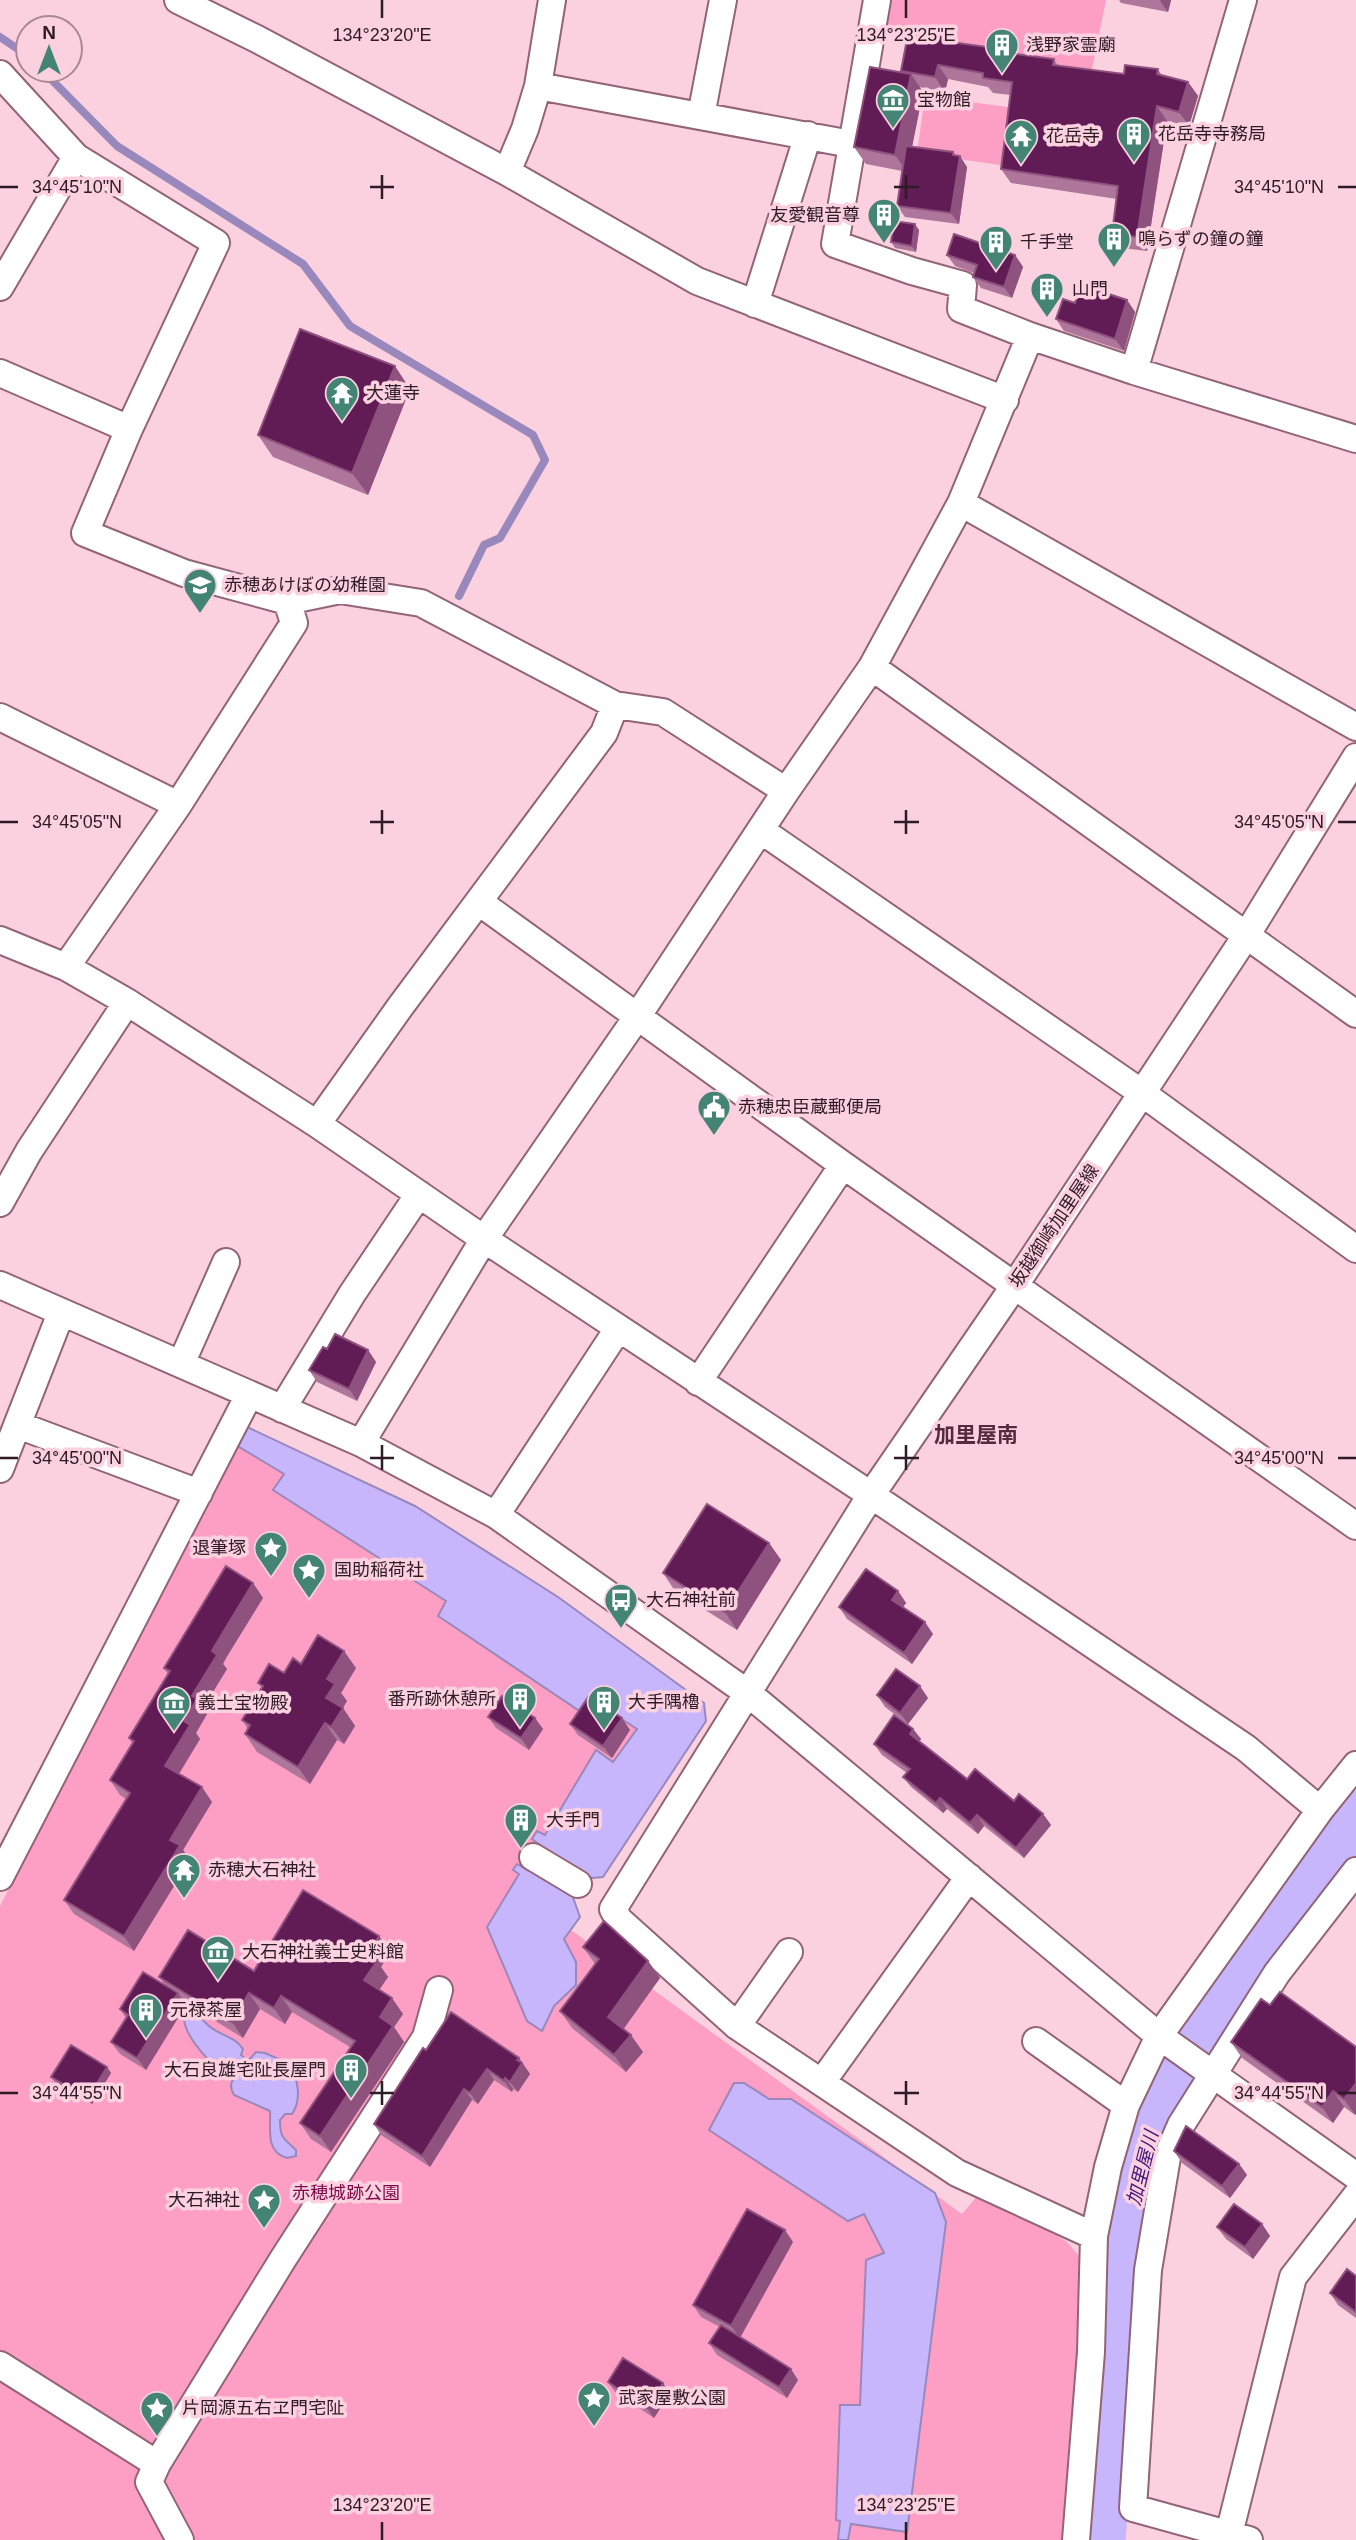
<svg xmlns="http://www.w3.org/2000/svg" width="1356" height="2540" font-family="Helvetica,'Noto Sans JP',sans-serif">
<rect width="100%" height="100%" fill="#fbd1e0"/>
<!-- green -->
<path fill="#fd9ec4" d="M888,0H1106L1091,74L883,31Z
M925,96L1015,108L1007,166L917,153Z
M236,1445L415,1506L558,1597L704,1703L706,1721L603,1877L592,1878L582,1873L570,1889L580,1917L571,1930L962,2214L979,2194L1026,2215L1067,2242L1086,2264L1074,2540H0V1906Z"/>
<!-- water -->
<path fill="#c7b6fc" stroke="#98b" stroke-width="2" d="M245,1426L415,1506L558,1597L704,1703L706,1721L603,1877L592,1878L582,1873L570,1889L580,1917L564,1939L576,1962V1985L554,2006L542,2031L527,2021L487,1927L519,1874L513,1870L517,1864L529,1871L544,1848L532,1839L537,1831L545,1835L596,1750L613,1762L637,1729L595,1702L587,1716L438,1616L446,1601L273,1490L284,1474L236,1445Z
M190,2010C198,2015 202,2019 208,2025C219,2036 234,2035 243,2049L241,2055L248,2061L256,2052L265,2053L290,2064C298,2079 302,2100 292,2114H285L280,2120C280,2139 284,2138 296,2150V2156L287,2158C265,2152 271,2129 270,2111L234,2095C227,2082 234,2081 238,2069L231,2063L220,2071C206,2058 183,2035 184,2016Z
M734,2083H744L769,2099H791L935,2193L946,2222L907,2532L851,2524L848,2540H838L840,2521L836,2520L840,2405H860L866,2260L884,2253L864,2214L848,2221L709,2130Z"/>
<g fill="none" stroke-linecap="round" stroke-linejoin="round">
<!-- stream -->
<path stroke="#98b" stroke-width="8" d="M0,37L28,56
M42,70L117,146L303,264L350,326L533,435L545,460L500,538L484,545L459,596"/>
<!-- river -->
<path stroke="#c7b6fc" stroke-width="49" d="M1101,2540L1119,2312L1130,2216L1152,2124L1208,2019L1356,1815"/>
<defs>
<path id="minor" d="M178,0L257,39L507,172L697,281L1005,400
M877,0L835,244L912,271L963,285L961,309L1030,336L1134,371
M1243,0L1134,371L1356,439
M0,74L76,157L216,243L129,429L85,533L184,573L287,601L340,590L421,603L615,705L663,712L786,791
M538,86L851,144
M701,116L723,0
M507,172L525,129L538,86L552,0
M0,287L76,157
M755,304L808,135
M0,373L129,429
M961,503L1356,727
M872,667L1356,1014
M0,717L178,805
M762,831L1142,1093L1356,1249
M479,902L843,1165L1356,1526
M0,940L66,967L127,1002L317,1124L484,1239L871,1495L1246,1748L1320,1810
M66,967L178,805L294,623L287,601
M317,1124L400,1007L604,733L615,705
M0,1203L29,1151L127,1002
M0,1285L361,1443L496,1515L749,1694L1159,2036L1356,2176
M181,1364L226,1262
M698,1382L843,1165
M282,1409L352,1294L419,1194
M18,1425L199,1493
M361,1443L484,1239L637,1017L786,791L872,667L961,503L1030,336
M0,1469L61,1313
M496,1515L618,1329
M533,1857L578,1884
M0,1877L249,1395
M737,2026L789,1952
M1036,2041L1126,2105
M822,2082L969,1877
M1094,2236L957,2173L737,2026L619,1920L613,1909L871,1495L1015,1285L1246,936L1356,757
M0,2365L157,2464
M1229,2534L1293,2277L1356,2196
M180,2540L149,2482L157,2464L283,2259L426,2037L439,1990
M1076,2540L1091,2352L1094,2236L1108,2167L1126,2105L1159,2036L1320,1810L1356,1765
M1249,2540L1133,2508L1148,2270L1167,2157L1181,2125L1277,1973L1356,1871"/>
</defs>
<!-- minor casing -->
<use href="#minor" stroke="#926475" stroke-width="30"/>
<!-- minor -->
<use href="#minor" stroke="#fff" stroke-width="26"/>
</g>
<!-- wall -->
<path fill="#ae769b" d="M1119,0H1171L1168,12L1121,3Z
M944,36L948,41L1011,54L1054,59L1058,66L1124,74L1158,69L1162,76L1188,82L1198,96L1189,126L1167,121L1147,251L1122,248L1112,234L1117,199L1011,183L1001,169L1011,95L993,93L988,87L948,79L945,92L919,87L923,92L912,147L956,156L967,167L959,224L905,217L897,206L902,171L866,164L854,147L902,73L901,71Z
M919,230L916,252L895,248L891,242Z
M947,255H1015L1023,267L1012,298L981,288L973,277L974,273L955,266Z
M1127,300L1135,312L1124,351L1064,331L1056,319Z
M410,389L368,495L273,457L258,435Z
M327,1349L368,1350L376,1362L357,1401L317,1382L309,1370Z
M769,1543L781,1560L737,1630L675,1591L663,1573Z
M253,1583L263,1598L226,1658L223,1664L227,1669L203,1708L207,1714L196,1733L200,1739L179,1774L212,1802L183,1850L190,1860L134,1951L74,1914L64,1900L126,1799L120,1795L110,1780L132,1743L129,1738L168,1674L164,1668Z
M898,1591L906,1603L903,1607L933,1634L912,1664L847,1619L839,1607Z
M301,1664L356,1668L341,1693L347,1701L343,1708L355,1726L344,1744L337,1740L310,1784L257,1752L245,1734L248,1729L242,1720L262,1688L258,1683L284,1673Z
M877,1695L928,1698L908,1724L885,1707Z
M488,1717L535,1718L543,1729L529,1750L496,1728Z
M622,1718L630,1730L612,1758L578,1735L570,1724Z
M913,1729L921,1739L919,1742L967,1779L1043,1814L1051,1825L1024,1858L984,1826L978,1834L947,1809L943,1813L911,1787L903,1777L907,1773L882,1755L874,1744Z
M379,1936L390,1952L381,1967L388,1977L379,1990L403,2014L394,2027L404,2042L331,2152L311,2139L300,2123L350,2047L292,2012L285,2024L260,2009L243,2038L183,2001L186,2005L146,2070L120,2054L111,2042L126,2018L120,2009L165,1985L159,1977L254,1971Z
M583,1947L648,1961L660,1978L623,2029L643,2052L626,2072L572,2028L560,2011L595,1964Z
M1280,1992L1355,2115L1344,2107L1333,2123L1242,2058L1231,2042L1270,2005Z
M426,2050L519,2058L530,2074L518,2092L513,2089L512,2092L494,2080L478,2104L472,2100L430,2167L381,2135L374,2124Z
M107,2067L111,2073L92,2104L55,2083L51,2077Z
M1174,2151L1239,2164L1247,2175L1230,2198L1182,2163Z
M1262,2224L1270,2236L1253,2259L1226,2239L1217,2227Z
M793,2242L740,2337L798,2380L787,2398L717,2355L709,2343L720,2327L701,2317L693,2305Z
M1356,2276V2318L1338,2305L1330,2293Z
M608,2382L670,2393L654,2418L615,2392Z"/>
<!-- shaded-wall -->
<path fill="#8f527f" d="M1161,0H1171L1168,12L1160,1Z
M938,65L948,79L945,92L935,77Z
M911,74L923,92L907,172L895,155Z
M1188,82L1198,96L1189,126L1179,112Z
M1157,106L1167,121L1147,251L1137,237Z
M953,152L959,160L960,156L967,167L959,224L951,213Z
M915,224L919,230L916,252L912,246Z
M1015,255L1023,267L1012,298L1004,287Z
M1127,300L1135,312L1124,351L1115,339Z
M395,366L410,389L368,495L352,473Z
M368,1350L376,1362L357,1401L349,1389Z
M769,1543L781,1560L737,1630L725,1612Z
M253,1583L263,1598L226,1658L223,1664L227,1669L203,1708L207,1714L196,1733L200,1739L175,1780L165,1766L192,1696L216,1644Z
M898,1591L906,1603L900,1611L892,1600Z
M925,1622L933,1634L912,1664L904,1653Z
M344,1651L356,1668L341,1693L347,1701L338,1715L326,1698L327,1679Z
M920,1686L928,1698L908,1724L900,1713Z
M343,1708L355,1726L344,1744L331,1727Z
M535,1718L543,1729L529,1750L521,1738Z
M622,1718L630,1730L612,1758L603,1746Z
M325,1723L337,1740L310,1784L298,1767Z
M913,1729L921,1739L917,1745L910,1734Z
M202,1787L212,1802L183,1850L190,1860L134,1951L124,1936L170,1840Z
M940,1798L947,1809L943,1813L936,1803Z
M1043,1814L1051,1825L1024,1858L1016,1848Z
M977,1815L984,1826L978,1834L970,1823Z
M379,1936L390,1952L381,1967L388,1977L375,1996L364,1980L367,1955Z
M648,1961L660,1978L620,2034L608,2017Z
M178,1993L186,2005L146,2070L137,2058Z
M249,1993L260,2009L243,2038L232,2022Z
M281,1996L292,2012L285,2024L274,2008Z
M392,1998L403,2014L394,2027L404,2042L331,2152L320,2136L380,2017Z
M631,2035L643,2052L626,2072L614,2055Z
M519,2058L530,2074L518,2092L510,2082Z
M107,2067L111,2073L92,2104L88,2098Z
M487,2069L494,2080L478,2104L470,2093Z
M505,2078L513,2089L512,2092L504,2081Z
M1356,2083V2114L1355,2115L1344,2099Z
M464,2089L472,2100L430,2167L422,2156Z
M1333,2091L1344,2107L1333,2123L1322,2107Z
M1239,2164L1247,2175L1230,2198L1222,2186Z
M1262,2224L1270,2236L1253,2259L1245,2247Z
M785,2230L793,2242L740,2338L731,2326Z
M791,2369L798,2380L787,2398L779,2387Z
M663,2383L670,2393L654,2418L647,2408Z"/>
<!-- building -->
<path fill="#611c56" stroke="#8f527f" stroke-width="2" d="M909,29L944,36L943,41L1009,50L1008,53L1054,59L1053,65L1124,74L1125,65L1158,69L1157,74L1188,82L1179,112L1157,106L1137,237L1112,234L1118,186L1001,169L1012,82L983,78V73L938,65L935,77L901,71Z
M870,67L911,74L895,155L854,147Z
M906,146L953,152V155L960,156L951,213L897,206Z
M894,221L915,224L912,246L891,242Z
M954,234L1015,255L1004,287L973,277L977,265L947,255Z
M1081,285L1127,300L1115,339L1056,319L1063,299L1075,303Z
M300,329L395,366L352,473L258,435Z
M335,1334L368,1350L349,1389L309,1370L323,1347L327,1349Z
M707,1504L769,1543L725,1612L663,1573Z
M226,1566L253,1583L216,1644L212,1651L217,1655L192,1696L197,1699L184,1721L190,1725L165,1766L202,1787L170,1840L180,1845L124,1936L64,1900L130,1793L110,1780L134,1741L129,1738L170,1671L164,1668Z
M866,1569L898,1591L892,1600L925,1622L904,1653L839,1607Z
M318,1635L344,1651L327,1679L335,1684L326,1698L343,1708L331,1727L325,1723L298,1767L245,1734L250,1725L242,1720L263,1686L258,1683L269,1664L284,1673L293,1658L301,1664Z
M896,1669L920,1686L900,1713L877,1695Z
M502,1696L535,1718L521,1738L488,1717Z
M589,1696L622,1718L603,1746L570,1724Z
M894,1715L913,1729L910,1734L967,1779L975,1769L1014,1801L1019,1794L1043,1814L1016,1848L977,1815L970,1823L940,1798L936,1803L903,1777L910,1769L874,1744Z
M303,1890L379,1936L367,1955L377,1961L364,1980L392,1998L380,2017L393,2026L320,2136L300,2123L355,2041L281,1996L274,2008L249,1993L232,2022L159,1977L188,1930L254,1971Z
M604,1921L648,1961L608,2017L631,2035L614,2055L560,2011L599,1959L583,1947Z
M143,1972L178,1993L137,2058L111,2042L128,2015L120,2009Z
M1280,1992L1356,2047V2083L1344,2099L1333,2091L1322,2107L1231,2042L1261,1999L1270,2005Z
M451,2012L519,2058L517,2060L522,2063L510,2082L505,2078L504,2081L487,2069L470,2093L464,2089L422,2156L374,2124L423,2048L426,2050Z
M71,2045L107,2067L88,2098L51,2077Z
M1186,2126L1239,2164L1222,2186L1174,2151Z
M1234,2204L1262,2224L1245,2247L1217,2227Z
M747,2209L785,2230L731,2326L693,2305Z
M1347,2269L1356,2276V2312L1330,2293Z
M721,2325L791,2369L779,2387L709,2343Z
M623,2358L663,2383L647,2408L608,2382Z"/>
<!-- ticks -->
<path fill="none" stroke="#2e1b23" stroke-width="2.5" d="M382,0V18M906,0V18M382,175V199M906,175V199M0,187H18M370,187H394M894,187H919M1338,187H1356M382,810V834M906,810V834M0,822H18M370,822H394M894,822H919M1338,822H1356M382,1445V1470M906,1445V1470M0,1458H18M370,1458H394M894,1458H919M1338,1458H1356M382,2081V2105M906,2081V2105M0,2093H18M370,2093H394M894,2093H919M1338,2093H1356M382,2522V2540M906,2522V2540"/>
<!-- icons -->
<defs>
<symbol id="building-pin" viewBox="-11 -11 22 30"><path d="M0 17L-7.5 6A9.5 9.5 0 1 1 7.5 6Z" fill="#438474" stroke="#fbd1e0"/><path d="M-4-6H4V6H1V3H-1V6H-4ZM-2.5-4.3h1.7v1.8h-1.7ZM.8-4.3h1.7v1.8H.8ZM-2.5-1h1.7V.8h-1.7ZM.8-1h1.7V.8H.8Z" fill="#fff"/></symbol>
<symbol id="museum-pin" viewBox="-11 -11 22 30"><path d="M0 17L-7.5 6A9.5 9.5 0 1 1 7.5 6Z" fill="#438474" stroke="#fbd1e0"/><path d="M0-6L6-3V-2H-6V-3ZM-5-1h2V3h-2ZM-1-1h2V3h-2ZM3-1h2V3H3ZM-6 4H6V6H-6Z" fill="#fff"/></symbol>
<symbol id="temple-pin" viewBox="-11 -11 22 30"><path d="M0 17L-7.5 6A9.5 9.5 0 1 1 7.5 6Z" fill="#438474" stroke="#fbd1e0"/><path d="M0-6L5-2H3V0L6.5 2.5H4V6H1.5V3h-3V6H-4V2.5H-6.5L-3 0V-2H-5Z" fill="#fff"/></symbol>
<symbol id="school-pin" viewBox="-11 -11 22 30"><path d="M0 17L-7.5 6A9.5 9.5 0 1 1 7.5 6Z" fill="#438474" stroke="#fbd1e0"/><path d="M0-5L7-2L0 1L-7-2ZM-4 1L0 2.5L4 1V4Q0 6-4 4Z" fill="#fff"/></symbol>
<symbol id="civic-pin" viewBox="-11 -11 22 30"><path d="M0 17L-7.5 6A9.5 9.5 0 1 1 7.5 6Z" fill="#438474" stroke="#fbd1e0"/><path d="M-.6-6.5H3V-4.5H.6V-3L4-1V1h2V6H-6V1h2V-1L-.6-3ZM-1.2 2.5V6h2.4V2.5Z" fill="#fff"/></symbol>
<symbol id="sight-pin" viewBox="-11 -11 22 30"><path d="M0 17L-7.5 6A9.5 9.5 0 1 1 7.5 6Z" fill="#438474" stroke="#fbd1e0"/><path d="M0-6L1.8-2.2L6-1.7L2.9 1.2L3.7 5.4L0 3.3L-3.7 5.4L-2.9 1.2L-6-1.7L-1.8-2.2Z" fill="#fff"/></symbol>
<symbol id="bus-pin" viewBox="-11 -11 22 30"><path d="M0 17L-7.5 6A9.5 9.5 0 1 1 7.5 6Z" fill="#438474" stroke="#fbd1e0"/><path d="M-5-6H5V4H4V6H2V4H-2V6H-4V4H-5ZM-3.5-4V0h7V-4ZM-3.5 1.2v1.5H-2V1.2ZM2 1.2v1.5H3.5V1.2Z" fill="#fff"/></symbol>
</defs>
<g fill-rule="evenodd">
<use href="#building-pin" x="983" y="26" width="38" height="52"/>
<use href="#museum-pin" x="874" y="81" width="38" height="52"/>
<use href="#building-pin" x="1115" y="115" width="38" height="52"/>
<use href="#temple-pin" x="1002" y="117" width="38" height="52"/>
<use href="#building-pin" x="865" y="196" width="38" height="52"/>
<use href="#building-pin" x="1095" y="220" width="38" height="52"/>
<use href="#building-pin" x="977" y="223" width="38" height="52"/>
<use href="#building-pin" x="1028" y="270" width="38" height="52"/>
<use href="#temple-pin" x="323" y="374" width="38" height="52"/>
<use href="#school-pin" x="181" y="566" width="38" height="52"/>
<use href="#civic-pin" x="695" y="1088" width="38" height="52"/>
<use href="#sight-pin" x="252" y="1529" width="38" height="52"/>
<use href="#sight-pin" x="290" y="1551" width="38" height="52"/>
<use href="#bus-pin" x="602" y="1581" width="38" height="52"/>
<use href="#building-pin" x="501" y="1680" width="38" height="52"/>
<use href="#building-pin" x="585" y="1683" width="38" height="52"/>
<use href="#museum-pin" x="155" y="1684" width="38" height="52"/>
<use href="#building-pin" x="502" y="1801" width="38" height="52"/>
<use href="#temple-pin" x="165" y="1851" width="38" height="52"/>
<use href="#museum-pin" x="199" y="1933" width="38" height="52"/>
<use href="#building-pin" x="127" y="1991" width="38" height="52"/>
<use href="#building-pin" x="332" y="2051" width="38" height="52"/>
<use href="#sight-pin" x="245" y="2181" width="38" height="52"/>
<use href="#sight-pin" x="575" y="2379" width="38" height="52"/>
<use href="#sight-pin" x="138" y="2389" width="38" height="52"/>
</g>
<g text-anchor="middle" stroke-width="7" stroke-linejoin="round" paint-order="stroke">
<!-- poi labels -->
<g font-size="18" fill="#2e1b23" stroke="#fbd1e0" text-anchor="start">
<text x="1026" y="51">浅野家霊廟</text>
<text x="917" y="106">宝物館</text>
<text x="1158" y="140">花岳寺寺務局</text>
<text x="1046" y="142">花岳寺</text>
<text x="860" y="221" text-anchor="end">友愛観音尊</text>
<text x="1138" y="245">鳴らずの鐘の鐘</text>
<text x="1020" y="248">千手堂</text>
<text x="1072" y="295">山門</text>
<text x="366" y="399">大蓮寺</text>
<text x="224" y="591">赤穂あけぼの幼稚園</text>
<text x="738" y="1113">赤穂忠臣蔵郵便局</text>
<text x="246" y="1554" text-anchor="end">退筆塚</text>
<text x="334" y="1576">国助稲荷社</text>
<text x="646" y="1606">大石神社前</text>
<text x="496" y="1705" text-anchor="end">番所跡休憩所</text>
<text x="628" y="1708">大手隅櫓</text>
<text x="198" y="1709">義士宝物殿</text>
<text x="546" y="1826">大手門</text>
<text x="208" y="1876">赤穂大石神社</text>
<text x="242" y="1958">大石神社義士史料館</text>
<text x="170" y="2016">元禄茶屋</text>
<text x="326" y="2076" text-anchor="end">大石良雄宅阯長屋門</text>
<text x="240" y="2206" text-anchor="end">大石神社</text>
<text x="618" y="2404">武家屋敷公園</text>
<text x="182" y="2414">片岡源五右ヱ門宅阯</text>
</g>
<!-- street labels -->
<g font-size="18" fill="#2e1b23" stroke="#fbd1e0">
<text transform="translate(1054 1226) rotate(-56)" y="6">坂越御崎加里屋線</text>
</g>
<!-- park labels -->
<g font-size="18" fill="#7e0949" stroke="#fbd1e0">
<text x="346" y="2199">赤穂城跡公園</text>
</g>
<!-- water labels -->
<g font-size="19" font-style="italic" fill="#40187b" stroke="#fbd1e0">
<text transform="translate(1142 2168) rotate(-76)" y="7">加里屋川</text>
</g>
<!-- quarter labels -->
<g font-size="21" font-weight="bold" fill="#542b3c" stroke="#fbd1e0">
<text x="976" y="1442">加里屋南</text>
</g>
</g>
<g font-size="18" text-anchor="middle" fill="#2e1b23" stroke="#fbd1e0" stroke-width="7" stroke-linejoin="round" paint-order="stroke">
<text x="382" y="41">134°23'20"E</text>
<text x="906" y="41">134°23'25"E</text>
<text x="77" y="193">34°45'10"N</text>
<text x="1279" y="193">34°45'10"N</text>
<text x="77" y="828">34°45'05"N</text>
<text x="1279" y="828">34°45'05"N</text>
<text x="77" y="1464">34°45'00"N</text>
<text x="1279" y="1464">34°45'00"N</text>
<text x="77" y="2099">34°44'55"N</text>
<text x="1279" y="2099">34°44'55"N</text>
<text x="382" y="2511">134°23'20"E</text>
<text x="906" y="2511">134°23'25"E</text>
</g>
<!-- north arrow -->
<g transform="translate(49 49)"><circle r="33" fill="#fbd1e0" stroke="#a98894" stroke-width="2"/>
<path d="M0-5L12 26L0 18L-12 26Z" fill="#438474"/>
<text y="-10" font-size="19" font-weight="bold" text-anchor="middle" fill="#2e1b23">N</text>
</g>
</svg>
